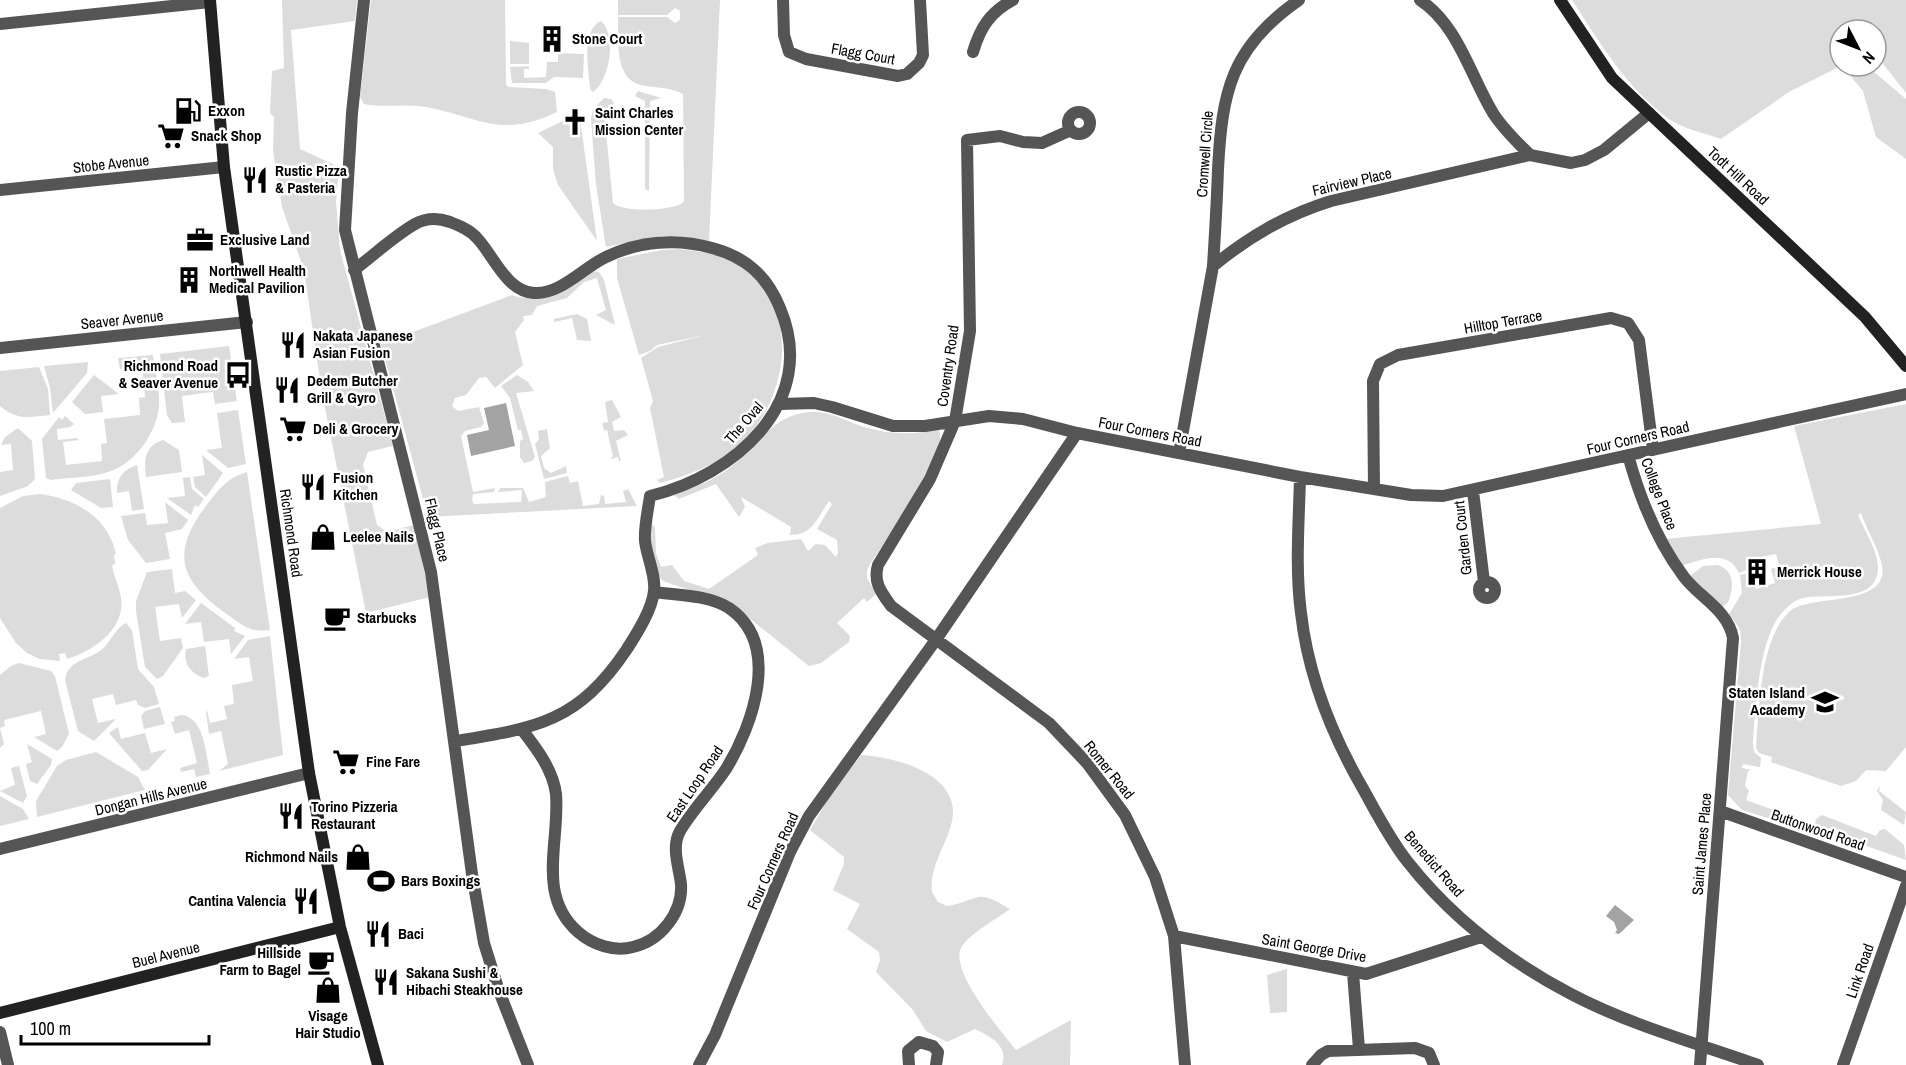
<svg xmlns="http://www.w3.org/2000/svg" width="1906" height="1065" font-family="'Archivo Narrow',sans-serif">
<rect width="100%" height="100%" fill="#fff"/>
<!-- green -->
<path fill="#dcdcdc" d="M282,0H357L355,21L291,30L300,149L339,167L336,202L340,250L393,446L368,452L363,465L377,525L387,532L414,525L430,597L366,613L322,393L304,270L282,207L273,151L274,117L270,113L272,71L284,68Z
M371,0H505L506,85L509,87L546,89L555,92L557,112C497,141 476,114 419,106C401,104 382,108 364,104L360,97Z
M618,0H720L709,241L661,236L606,247L596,185L591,119L593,109L604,98L611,99L614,103L604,111L613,203C622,213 679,211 684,201L683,94C670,87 655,88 641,85C613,78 619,38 618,17H667L675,23L680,20V11L675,8L667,15H618Z
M1572,0H1906V93L1876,55V30H1840L1841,66L1789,92L1721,139C1705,133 1683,129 1669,119C1627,89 1600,43 1572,0Z
M601,21C617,35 610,80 593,92L590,89C589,70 580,31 601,21Z
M510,41L529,43V64H510Z
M558,53L584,54L583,78L554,77L546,83H512L510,67L529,66V69H524V78L546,77L547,62H558Z
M1842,66H1867L1906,99V159L1876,137L1863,91Z
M638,91L661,98L650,101L649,191L645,189V101L635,96Z
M573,116L580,119L597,241L558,185L553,169V147L538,133Z
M679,249C694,251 710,252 724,257C804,290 794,398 738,446C714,466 689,475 660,483L657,480L664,477L650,408L653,401L641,358L658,347L705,335L657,345L650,351L639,355L617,278V259L662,250Z
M593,271L599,272L604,280L615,325L596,315L606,310L597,278L584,282L567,298L537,306L532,315L523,316L524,320L515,332L523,365L495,388L486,377L479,378L466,395L455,398L452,406L458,411L479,407L484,423L481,427L465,431L461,436L473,492L495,488L494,492L473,494L472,500L474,504L521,502L522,490L498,492L500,488H523L529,502L546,497L545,482L568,476L570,483L578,481L583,506L599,504L601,495L604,496L605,504L626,502L623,491L628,489L637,506L428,517L381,344L512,295C540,306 569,283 593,271Z
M577,314L587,319L591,341L577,340L572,318L554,322V319Z
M229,346L237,401L215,404L213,392L182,396L185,422L172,423L167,415L160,354Z
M153,355C155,371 160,389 159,406C157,432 136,462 111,471C93,478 70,477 51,480L46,478L42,439L59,417L62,420L65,416L74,424L70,427L57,429L58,440L77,438L79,440L63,442L66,465L102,461L101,444L107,443L104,419L140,415L139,398L145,397L142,367L120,369L118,358Z
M88,362L87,373L53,413L50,388L44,366Z
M39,367L48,389L50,415C28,417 18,421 0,406V371Z
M94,375L119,394L101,396L103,412L85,414L72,402Z
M517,375L528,382L534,391L516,393L535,457L532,461L524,463L520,457V441L523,439L521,430H518L510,398L501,386Z
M612,400L621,417L612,422L614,431L624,430L628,435L616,441L621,461H619L618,457L610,459L613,456L607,430L604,431L602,423L608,422L605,402Z
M1906,404V747L1886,771L1866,770L1856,781L1841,786L1771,762L1772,757L1759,753L1756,748C1759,710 1760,639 1789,612C1807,593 1890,609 1882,565C1878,548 1867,530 1861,513L1858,515C1864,530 1877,549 1878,566C1880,605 1824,593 1803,598C1794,600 1786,608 1781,614C1759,639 1755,710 1753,743L1754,752L1761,758L1760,767L1743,764L1742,768L1751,770L1748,771L1745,786L1749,791L1746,800L1802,820L1803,826L1797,829L1795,822L1790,821L1786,824L1742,810L1728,795L1741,641L1740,629L1729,614L1742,593L1740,575L1751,572L1756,589L1775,583L1771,569L1779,566L1776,554L1747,560L1750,569L1739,573C1727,548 1701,560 1681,566L1664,539L1821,524L1794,426Z
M238,410L246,464L228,468L206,450L222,448L217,413Z
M809,412C835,411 845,422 868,428C891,435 915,434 939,430C949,457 881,544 867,570V578L876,594L867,602L864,598L837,623L850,636L849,642L821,663L809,666L733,605L663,581C650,565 649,542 649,523L655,527L656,553L661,567L672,565L684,581L709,589L758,555L755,548L768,543L801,539L808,551L816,544L825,545L836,557L838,553L837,540L817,529L832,504L829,501C817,518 813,535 790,535L791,527L741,497L745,507L739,517L716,484L679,499L674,495C695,487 715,480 732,466C758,445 773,415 809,412Z
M18,428L32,441L35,479L28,486L0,496V472L13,470L11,444L1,445L5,437Z
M547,429L550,448L541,456L544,468L551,473L566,466L567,473L544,479L535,444L539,439L538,431Z
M163,440L179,450L182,472L146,477C144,461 144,446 163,440Z
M202,455L223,473L206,497L195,487L193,477L205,475Z
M137,465L144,509L132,511L129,491L117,493C116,478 124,469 137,465Z
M247,472L270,630C251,633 243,626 228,615C181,582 169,555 206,506C219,489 227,478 247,472Z
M190,477L192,489L204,499L198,507L195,505L191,515L167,498L185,496L183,478Z
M110,479L113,507L101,508L71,490L76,483Z
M40,494C76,499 108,517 116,554L114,555L115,564L112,565C114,577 118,584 120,593C129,627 94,651 67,659L65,653L59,654L60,661L40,659L27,653L16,643L0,618V508L23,496Z
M165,502L188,520L182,529L165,533L170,559L146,563L128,540L121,516L145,513L147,525L168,523Z
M1718,565C1735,571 1734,588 1728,602L1722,607L1691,579V575L1703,566Z
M172,569L175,593L185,591L196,600L182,618L179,604L155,607L160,641L181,638L183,648L163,676L157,679L145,667L136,611V601L147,572Z
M201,603L235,628L234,631L245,636L231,654L229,639L204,642L201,622L185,624Z
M126,623L132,630L138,669L154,687L159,704L145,708L138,705L136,700L116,705L113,694L92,699L98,723L116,719L94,741L78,731L65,680C67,661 87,660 100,651C110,644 116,627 126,623Z
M270,636L283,755L219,771L228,764L221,731L209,734L206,713L207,710L210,723L227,719L224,706L234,704L232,685L253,681L249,657L234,659L248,640Z
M205,646L209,676L203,678C190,672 183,664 186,649Z
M19,663L51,671L55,676L69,734L62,747L57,751L34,737L46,734L41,711L4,720L5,726L0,728L4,744L0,748V675L11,666Z
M160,707L165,724L144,729L141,716L145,711Z
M181,715C205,717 206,755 210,774L196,777L194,769L181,772L180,768L197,763L189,730L175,734L171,722L175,721L174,717Z
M118,727L121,739L145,733L151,753L167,749L148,770L142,771L109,733Z
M27,744L52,759L51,765L37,784L30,781L26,764L32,762Z
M96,752L138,777L145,790L37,817L36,801L57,766L66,760Z
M861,755C895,757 962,774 952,821C947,845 929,866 932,892L938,902L947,906C982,900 974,887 1010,909C995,920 972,932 962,946C947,969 1001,1031 1016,1050L1071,1020L1070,1065H1002C1009,1045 989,1036 975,1029L947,1042L926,1031L913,1010L876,972L880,960L879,952L847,929L860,904L833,890L844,864V857L810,830L828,799Z
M19,766L27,796L23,803L0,791L15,785L11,768Z
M1880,785L1879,791L1906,812L1904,825L1881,810L1883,800L1877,791Z
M0,796L23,809L29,819L0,826Z
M1822,815L1876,836L1880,830L1885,829L1904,845L1906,860L1813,827L1817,818Z
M1287,969V1012L1270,1013L1267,975Z"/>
<!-- water -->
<path fill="#a3a3a3" d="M506,403L515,446L471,456L467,435L489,430L484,408Z
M1615,905L1634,920L1619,934L1615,933L1617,930L1614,922L1606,916Z"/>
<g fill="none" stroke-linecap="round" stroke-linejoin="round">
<!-- street -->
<path stroke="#555" stroke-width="12" d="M364,0L352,113L345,230L431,572L472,874L484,943L499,991L528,1065
M783,0L784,35L789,52L806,59L898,76L907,74L919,63L923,55L920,0
M1420,0C1458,25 1470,75 1493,113C1503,129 1517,142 1530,155
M0,24L210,2
M973,52C980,28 990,12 1013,0
M1068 123a11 11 0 1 1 22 0a11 11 0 1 1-22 0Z
M1071,130L1042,143L1023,142L1000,136L967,140L970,331L955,421L930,479L878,565C873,582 881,592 891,606L1049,723L1087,763L1125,815L1155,877L1174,936L1185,1065
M0,190L224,167
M1213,266C1215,234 1217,202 1218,169C1222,92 1231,47 1299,0
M354,270C374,255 394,236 415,224C426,218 439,218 450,222C460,226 470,230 477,238C494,256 506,291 534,293C560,295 584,267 606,257C639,241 677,238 712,248C746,257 767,276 780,308C820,402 734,476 650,496C648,510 644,527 645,541C647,558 656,575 654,591C652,610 637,633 627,649C578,722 537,728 456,741
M0,348L247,322
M780,404L814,403L832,407L893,426H925L989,416L1023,419L1077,433
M1179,453L1213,266C1250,236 1286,215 1331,201L1530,155L1571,163L1585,160L1604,150L1649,113
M1628,455C1640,499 1657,541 1684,577C1700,598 1728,610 1733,638L1700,1065
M1300,477C1299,521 1295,568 1301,613C1308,675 1331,733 1362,787C1376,812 1389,838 1407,861C1451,917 1508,961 1571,994C1630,1025 1696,1043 1758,1065
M1374,489L1373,381L1380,364L1398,355L1611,318L1628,323L1639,340L1653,450
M1473,491L1484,582
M1479 590a8 8 0 1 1 16 0a8 8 0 1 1-16 0Z
M523,731C537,749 553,770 556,794C560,842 536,895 578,932C593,945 614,952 633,947C660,941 683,913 681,884C679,867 671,847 680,831C693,809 712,790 726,769C753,725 782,644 729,608C708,595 677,595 654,592
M1720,811L1906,877
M0,849L309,773
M1174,936L1366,974L1481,937
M1353,973L1359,1049
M0,1032L8,1065
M699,1065L715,1035L790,852L809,816L935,641L1077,433L1300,477L1411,495L1443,496L1906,394
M909,1065L908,1051L919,1042L933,1046L938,1052L936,1065
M1312,1065L1321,1055L1328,1051L1415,1048L1429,1053L1434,1065
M1843,1065L1906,886"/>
<!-- secondary -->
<path stroke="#222" stroke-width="12" d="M210,0L224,167L309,773L340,927L378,1065
M1560,0L1612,78L1865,317L1906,366
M0,1013L340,927"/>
</g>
<!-- icons -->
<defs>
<symbol id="building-bare" viewBox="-9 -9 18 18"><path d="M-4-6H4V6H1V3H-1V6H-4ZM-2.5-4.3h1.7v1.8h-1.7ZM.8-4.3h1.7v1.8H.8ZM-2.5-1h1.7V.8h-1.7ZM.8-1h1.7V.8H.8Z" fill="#000" stroke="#fff" stroke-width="2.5" paint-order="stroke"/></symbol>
<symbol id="fuel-bare" viewBox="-9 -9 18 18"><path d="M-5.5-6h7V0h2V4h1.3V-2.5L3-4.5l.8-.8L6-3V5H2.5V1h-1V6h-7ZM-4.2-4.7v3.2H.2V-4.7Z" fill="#000" stroke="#fff" stroke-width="2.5" paint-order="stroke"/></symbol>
<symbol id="church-bare" viewBox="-9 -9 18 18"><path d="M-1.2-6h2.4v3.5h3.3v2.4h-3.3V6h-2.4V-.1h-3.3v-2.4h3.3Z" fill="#000" stroke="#fff" stroke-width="2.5" paint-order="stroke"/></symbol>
<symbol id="supermarket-bare" viewBox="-9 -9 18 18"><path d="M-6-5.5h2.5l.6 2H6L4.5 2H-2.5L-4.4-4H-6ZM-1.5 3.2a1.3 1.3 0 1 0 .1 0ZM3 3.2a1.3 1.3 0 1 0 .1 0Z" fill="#000" stroke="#fff" stroke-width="2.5" paint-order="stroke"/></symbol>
<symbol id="restaurant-bare" viewBox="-9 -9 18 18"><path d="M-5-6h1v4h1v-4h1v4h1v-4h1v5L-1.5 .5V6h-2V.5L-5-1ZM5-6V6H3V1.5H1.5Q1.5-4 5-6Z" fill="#000" stroke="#fff" stroke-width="2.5" paint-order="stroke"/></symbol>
<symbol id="office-bare" viewBox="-9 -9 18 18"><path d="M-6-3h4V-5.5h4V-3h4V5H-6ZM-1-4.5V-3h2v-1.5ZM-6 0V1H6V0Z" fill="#000" stroke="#fff" stroke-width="2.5" paint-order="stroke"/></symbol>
<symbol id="bus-bare" viewBox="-9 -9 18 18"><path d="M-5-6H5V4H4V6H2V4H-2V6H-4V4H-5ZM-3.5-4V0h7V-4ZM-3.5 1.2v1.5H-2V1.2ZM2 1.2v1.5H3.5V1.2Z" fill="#000" stroke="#fff" stroke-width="2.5" paint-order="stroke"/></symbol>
<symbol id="shop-bare" viewBox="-9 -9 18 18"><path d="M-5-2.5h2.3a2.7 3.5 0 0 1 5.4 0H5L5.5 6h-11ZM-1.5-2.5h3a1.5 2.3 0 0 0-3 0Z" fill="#000" stroke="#fff" stroke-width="2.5" paint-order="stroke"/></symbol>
<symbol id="cafe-bare" viewBox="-9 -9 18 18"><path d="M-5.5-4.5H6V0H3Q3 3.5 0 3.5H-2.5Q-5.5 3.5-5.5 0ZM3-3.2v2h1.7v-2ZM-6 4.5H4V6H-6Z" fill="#000" stroke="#fff" stroke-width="2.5" paint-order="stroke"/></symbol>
<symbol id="school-bare" viewBox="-9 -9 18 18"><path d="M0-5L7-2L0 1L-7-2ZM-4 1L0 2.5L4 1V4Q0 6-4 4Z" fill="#000" stroke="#fff" stroke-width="2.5" paint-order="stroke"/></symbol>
<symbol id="stadium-bare" viewBox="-9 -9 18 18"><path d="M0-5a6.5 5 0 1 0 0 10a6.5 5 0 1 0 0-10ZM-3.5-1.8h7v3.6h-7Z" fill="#000" stroke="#fff" stroke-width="2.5" paint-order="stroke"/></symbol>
</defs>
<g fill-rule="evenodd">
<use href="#building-bare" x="533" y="20" width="38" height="38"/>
<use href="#fuel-bare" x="169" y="92" width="38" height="38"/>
<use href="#church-bare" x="556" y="103" width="38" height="38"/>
<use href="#supermarket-bare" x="152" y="117" width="38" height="38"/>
<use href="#restaurant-bare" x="236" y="161" width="38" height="38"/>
<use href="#office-bare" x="181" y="221" width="38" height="38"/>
<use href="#building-bare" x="170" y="261" width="38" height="38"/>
<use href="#restaurant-bare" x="274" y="326" width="38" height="38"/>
<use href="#bus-bare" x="219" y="356" width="38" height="38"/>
<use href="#restaurant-bare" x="268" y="371" width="38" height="38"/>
<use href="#supermarket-bare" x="274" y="410" width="38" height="38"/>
<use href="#restaurant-bare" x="294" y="468" width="38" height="38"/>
<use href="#shop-bare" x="304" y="518" width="38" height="38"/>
<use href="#building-bare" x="1738" y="553" width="38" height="38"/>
<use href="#cafe-bare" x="318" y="599" width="38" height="38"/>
<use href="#school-bare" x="1806" y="683" width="38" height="38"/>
<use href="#supermarket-bare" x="327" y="743" width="38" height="38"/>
<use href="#restaurant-bare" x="272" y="797" width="38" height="38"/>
<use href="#shop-bare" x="339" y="838" width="38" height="38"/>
<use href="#stadium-bare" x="362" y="862" width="38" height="38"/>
<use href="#restaurant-bare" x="287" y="882" width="38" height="38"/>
<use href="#restaurant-bare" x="359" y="915" width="38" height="38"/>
<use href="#cafe-bare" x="302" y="943" width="38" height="38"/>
<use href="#restaurant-bare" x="367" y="963" width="38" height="38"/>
<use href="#shop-bare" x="309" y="971" width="38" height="38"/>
</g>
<g text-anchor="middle" stroke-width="5" stroke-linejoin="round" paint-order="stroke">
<!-- poi labels -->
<g font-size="15" font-weight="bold" fill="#000" stroke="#fff" text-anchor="start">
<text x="572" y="44">Stone Court</text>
<text x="208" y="116">Exxon</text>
<text x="595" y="118">Saint Charles<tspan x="595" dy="17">Mission Center</tspan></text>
<text x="191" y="141">Snack Shop</text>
<text x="275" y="176">Rustic Pizza<tspan x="275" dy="17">&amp; Pasteria</tspan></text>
<text x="220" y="245">Exclusive Land</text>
<text x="209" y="276">Northwell Health<tspan x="209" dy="17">Medical Pavilion</tspan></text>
<text x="313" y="341">Nakata Japanese<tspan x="313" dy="17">Asian Fusion</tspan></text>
<text x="218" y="371" text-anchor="end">Richmond Road<tspan x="218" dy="17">&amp; Seaver Avenue</tspan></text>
<text x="307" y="386">Dedem Butcher<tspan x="307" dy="17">Grill &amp; Gyro</tspan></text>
<text x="313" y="434">Deli &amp; Grocery</text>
<text x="333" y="483">Fusion<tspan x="333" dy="17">Kitchen</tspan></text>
<text x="343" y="542">Leelee Nails</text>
<text x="1777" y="577">Merrick House</text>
<text x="357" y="623">Starbucks</text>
<text x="1805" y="698" text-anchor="end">Staten Island<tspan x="1805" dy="17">Academy</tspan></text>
<text x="366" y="767">Fine Fare</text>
<text x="311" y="812">Torino Pizzeria<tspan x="311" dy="17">Restaurant</tspan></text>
<text x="338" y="862" text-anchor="end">Richmond Nails</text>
<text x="401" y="886">Bars Boxings</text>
<text x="286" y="906" text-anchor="end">Cantina Valencia</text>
<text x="398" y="939">Baci</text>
<text x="301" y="958" text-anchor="end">Hillside<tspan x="301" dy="17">Farm to Bagel</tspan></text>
<text x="406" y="978">Sakana Sushi &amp;<tspan x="406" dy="17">Hibachi Steakhouse</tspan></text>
<text x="328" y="1021" text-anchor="middle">Visage<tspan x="328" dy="17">Hair Studio</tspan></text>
</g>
<!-- street labels -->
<g font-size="15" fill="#000" stroke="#fff">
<text transform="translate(863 54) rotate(10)" y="5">Flagg Court</text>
<text transform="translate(1205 154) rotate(-86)" y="5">Cromwell Circle</text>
<text transform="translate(111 164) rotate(-6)" y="5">Stobe Avenue</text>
<text transform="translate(1738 176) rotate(43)" y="5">Todt Hill Road</text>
<text transform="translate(1352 182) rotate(-13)" y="5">Fairview Place</text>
<text transform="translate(122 320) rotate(-6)" y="5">Seaver Avenue</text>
<text transform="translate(1503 322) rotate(-10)" y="5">Hilltop Terrace</text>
<text transform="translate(948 366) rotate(-82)" y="5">Coventry Road</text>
<text transform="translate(744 423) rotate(-49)" y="5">The Oval</text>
<text transform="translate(1150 432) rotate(11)" y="5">Four Corners Road</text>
<text transform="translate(1638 438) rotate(-13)" y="5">Four Corners Road</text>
<text transform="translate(1659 494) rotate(69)" y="5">College Place</text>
<text transform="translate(437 530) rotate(77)" y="5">Flagg Place</text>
<text transform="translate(291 533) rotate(82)" y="5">Richmond Road</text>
<text transform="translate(1463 538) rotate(-96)" y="5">Garden Court</text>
<text transform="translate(1109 770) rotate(51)" y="5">Romer Road</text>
<text transform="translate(695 784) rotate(-56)" y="5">East Loop Road</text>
<text transform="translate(151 797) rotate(-14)" y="5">Dongan Hills Avenue</text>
<text transform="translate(1818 830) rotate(19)" y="5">Buttonwood Road</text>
<text transform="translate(1702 844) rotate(-85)" y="5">Saint James Place</text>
<text transform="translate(773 861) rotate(-66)" y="5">Four Corners Road</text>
<text transform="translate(1434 864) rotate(49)" y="5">Benedict Road</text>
<text transform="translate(1314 948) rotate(10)" y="5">Saint George Drive</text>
<text transform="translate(166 955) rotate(-14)" y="5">Buel Avenue</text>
<text transform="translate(1860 971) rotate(-71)" y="5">Link Road</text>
</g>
</g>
<!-- north arrow -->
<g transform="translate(1858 48) rotate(132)"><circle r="28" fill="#ffffff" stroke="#999999" stroke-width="1.5"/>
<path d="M0-4.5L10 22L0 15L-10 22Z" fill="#000000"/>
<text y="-9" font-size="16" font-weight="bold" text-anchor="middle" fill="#000000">N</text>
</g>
<!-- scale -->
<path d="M21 1035v9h188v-9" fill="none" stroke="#000000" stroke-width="3"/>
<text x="30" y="1035" font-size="18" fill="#000000" stroke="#ffffff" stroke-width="4.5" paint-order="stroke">100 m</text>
</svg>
